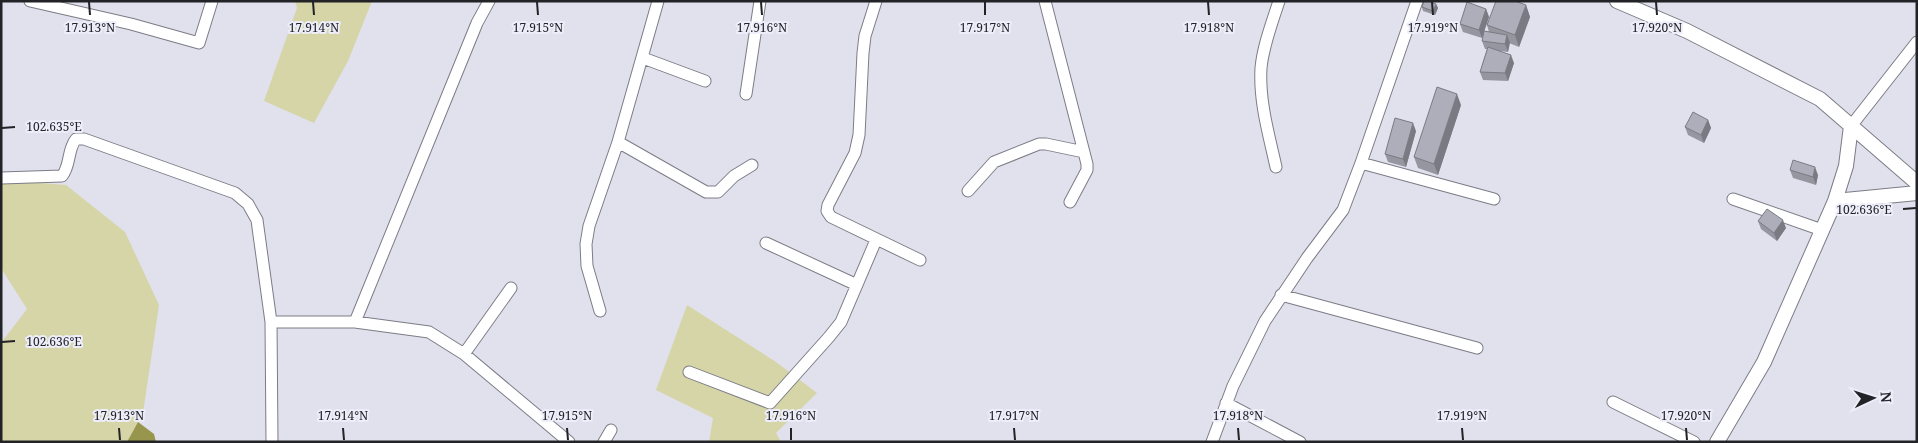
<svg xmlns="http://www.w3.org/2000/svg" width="1918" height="443" font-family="'Noto Serif',serif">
<rect width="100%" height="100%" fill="#e0e1ec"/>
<!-- green -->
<path fill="#d5d5a7" d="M295,1H372L348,61L314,123L264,101L297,8Z
M1,180L66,185L125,232L159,305L143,413L127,442H1V343L27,309L1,268Z
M687,305L776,362L817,393L776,433L781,442H709L713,418L656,390Z"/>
<!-- water -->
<path fill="#98954c" d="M138,422L154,434L156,442H127Z"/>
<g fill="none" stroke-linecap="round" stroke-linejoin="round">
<defs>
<path id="minor" d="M30,1L131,24L199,43L212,1
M876,1L865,36L863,53L859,135L855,153L828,205L827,211L831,217L920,260
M1045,1L1087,164V170L1070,202
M643,58L705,81
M746,94L760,1
M1851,126L1917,42
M618,142L706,192H718L734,176L752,165
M1361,163L1494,199
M1276,167C1269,135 1259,102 1261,68C1263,46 1272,23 1279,1
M1,178L62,176C71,165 67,150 76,139H84L235,193L248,204L257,220L271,322L272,442
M968,191L994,162L1039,144H1046L1084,152
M1733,199L1822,230
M766,243L857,285
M1281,295L1477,348
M600,311L587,266L586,244L589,226L618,142L658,1
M271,322H355L429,332L464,354L569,442
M355,322L477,23L489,1
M464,354L511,288
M689,372L770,403L829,337L841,322L876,240
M1613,402L1694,442
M1226,403L1300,442
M604,442L611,430
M1212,442L1233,386L1265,321L1307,258L1343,210L1361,163L1417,1"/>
<path id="tertiary" d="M1617,1L1687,31L1820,99L1917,183
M1835,201L1917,193
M1717,442L1764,362L1835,201L1846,166L1851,126"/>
</defs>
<!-- minor casing -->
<use href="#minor" stroke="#7c7c87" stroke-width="13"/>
<!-- tertiary casing -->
<use href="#tertiary" stroke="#7c7c87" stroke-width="16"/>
<!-- minor -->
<use href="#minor" stroke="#fff" stroke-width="11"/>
<!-- tertiary -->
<use href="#tertiary" stroke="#fff" stroke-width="14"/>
</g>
<!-- wall -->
<path fill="#95969f" d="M1436,4L1438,8L1435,15L1423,11L1422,7Z
M1526,5L1530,17L1519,47L1509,43L1508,52L1500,51L1514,63L1508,81L1483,80L1480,72L1487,49H1485L1482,41L1483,34L1482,38L1463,32L1460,24L1486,9L1489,17L1484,31L1489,32L1487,25Z
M1461,105L1438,175L1418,168L1414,157Z
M1708,120L1711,128L1704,143L1688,135L1685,127Z
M1416,131L1406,167L1388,162L1385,154Z
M1790,170L1818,175L1816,185L1793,178Z
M1758,221L1786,228L1777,241L1761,229Z"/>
<!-- shaded-wall -->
<path fill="#797a82" d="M1436,4L1438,8L1435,15L1433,11Z
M1526,5L1530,17L1519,47L1515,35Z
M1486,9L1489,17L1482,38L1479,30Z
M1507,35L1510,43L1508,52L1505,44Z
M1511,55L1514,63L1508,81L1505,73Z
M1457,94L1461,105L1438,175L1434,164Z
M1708,120L1711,128L1704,143L1701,135Z
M1413,123L1416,131L1406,167L1403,159Z
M1815,167L1818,175L1816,185L1813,177Z
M1783,220L1786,228L1777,241L1774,233Z"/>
<!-- building -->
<path fill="#adaeb9" stroke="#797a82" d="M1424,1H1428L1436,4L1433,11L1422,7Z
M1496,1H1515L1526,5L1515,35L1487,25Z
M1467,2L1486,9L1479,30L1460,24Z
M1484,31L1507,35L1505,44L1482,41Z
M1488,47L1511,55L1505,73L1480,72Z
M1437,87L1457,94L1434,164L1414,157Z
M1693,112L1708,120L1701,135L1685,127Z
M1395,118L1413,123L1403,159L1385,154Z
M1793,160L1815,167L1813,177L1790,170Z
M1767,209L1783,220L1774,233L1758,221Z"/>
<!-- ticks -->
<path fill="none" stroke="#222327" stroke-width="2" d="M89,2L90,15M313,2L314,15M537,2L538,15M761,2L762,15M985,2V15M1208,2L1209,15M1432,2L1433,15M1656,2L1657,15M2,128L15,127M1903,209L1916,208M2,342L15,341M119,428L120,440M343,428L344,440M567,428L568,440M791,428V440M1014,428L1015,440M1238,428L1239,440M1462,428L1463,440M1686,428L1687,440"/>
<g font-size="12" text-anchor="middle" fill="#222327" stroke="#edeefa" stroke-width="4" stroke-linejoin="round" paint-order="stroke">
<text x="90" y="32">17.913°N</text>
<text x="314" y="32">17.914°N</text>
<text x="538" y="32">17.915°N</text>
<text x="762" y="32">17.916°N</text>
<text x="985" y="32">17.917°N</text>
<text x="1209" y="32">17.918°N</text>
<text x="1433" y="32">17.919°N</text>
<text x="1657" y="32">17.920°N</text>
<text x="54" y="131">102.635°E</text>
<text x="1864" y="214">102.636°E</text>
<text x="54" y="346">102.636°E</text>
<text x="119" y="420">17.913°N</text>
<text x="343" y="420">17.914°N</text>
<text x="567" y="420">17.915°N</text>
<text x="791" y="420">17.916°N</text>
<text x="1014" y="420">17.917°N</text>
<text x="1238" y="420">17.918°N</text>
<text x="1462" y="420">17.919°N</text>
<text x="1686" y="420">17.920°N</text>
</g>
<!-- border -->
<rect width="1918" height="443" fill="none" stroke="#222327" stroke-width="5"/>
<!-- north arrow -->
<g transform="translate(1873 398) rotate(86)" stroke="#edeefa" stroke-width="4" paint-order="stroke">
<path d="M0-4L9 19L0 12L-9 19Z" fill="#222327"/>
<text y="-8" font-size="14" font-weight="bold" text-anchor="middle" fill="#222327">N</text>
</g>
</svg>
